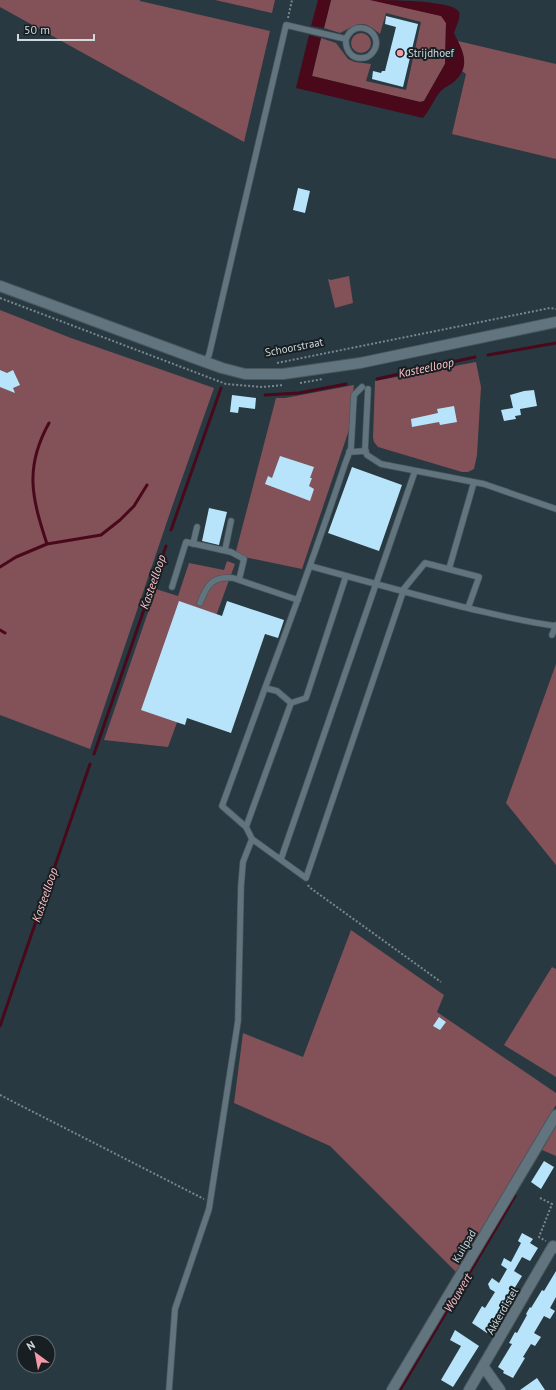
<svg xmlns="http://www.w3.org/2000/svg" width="556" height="1390" font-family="'PT Sans',sans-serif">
<rect width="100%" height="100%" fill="#283941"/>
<!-- green -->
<path fill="#835158" d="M0,0H140V1L270,31L244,142L0,7Z
M215,0H275L272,13Z
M331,0H372L442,16L446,23L445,64L424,101L420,102L312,76L321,38L336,43L348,59L355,62L371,64L366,81L406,90L421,22L386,13L380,34C361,18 359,24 340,33L324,28Z
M351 43a10 10 0 1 1 20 0a10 10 0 1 1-20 0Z
M458,41L556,64V159L452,134L466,74L462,71C466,59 463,52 458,41Z
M349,276L353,303L335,308L328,279L331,280Z
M0,310L71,338L214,388L173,504L90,749L0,715Z
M476,362L481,387L477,455L474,469L468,472H462L378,447L374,442L373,437L375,381Z
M354,385L349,430L302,569L235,555L276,398H285Z
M227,561L235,564L168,747L104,740L156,589L178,596L189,563L224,570Z
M556,664V865L506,803Z
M351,930L444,995L437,1012L556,1093V1105L456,1272L330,1146L234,1103L243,1033L303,1057Z
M552,967L556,969V1077L504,1045Z
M556,1126V1156L542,1150Z"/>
<!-- water -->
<path fill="#49091b" d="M318,0H331L324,28L311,26Z
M370,0C386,0 454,0 459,12C461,18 456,27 454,33C462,50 472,65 455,81C451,85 446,86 442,90C436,95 430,110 423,118L296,88L309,35L321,38L312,76L420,102L424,101L445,64L446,23L441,16Z"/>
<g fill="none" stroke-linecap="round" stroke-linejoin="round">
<!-- stream -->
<path stroke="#49091b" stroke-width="3" d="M488,355L556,343
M377,379L475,357
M265,395L299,393L346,384
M171,530L221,388
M47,544C32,498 24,468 49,423
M0,567L16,557L47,544L101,535L120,520L134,506L147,485
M0,630L5,633
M94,754L166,546
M0,1026L90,764
M400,1390L515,1196"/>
</g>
<!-- building -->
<path fill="#b7e4fa" d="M386,16L418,24L403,87L372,79L373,71L381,73L382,71H385L396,27L385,24Z
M298,188L310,191L305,213L293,210Z
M0,370L7,373L13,370L20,385L13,388L15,393L0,387Z
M534,390L537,406L520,409L521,415L515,416L516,419L504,421L501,410L513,408L510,395L524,391Z
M232,395L256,398L255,409L239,407L238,413L230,412Z
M454,406L457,422L440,425L439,422L412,427L411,419L438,413L437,409Z
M280,456L314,467L310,478H312L309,486L314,489L310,501L265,484L268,476L272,478Z
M352,467L402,485L379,551L328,533Z
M209,508L227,512L219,545L202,541Z
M179,601L222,616L227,601L284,620L278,638L265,634L231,733L187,718L185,725L141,710Z
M439,1017L446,1022L440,1030L433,1026Z
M544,1161L554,1167L541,1189L531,1182Z
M522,1233L533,1239L530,1243L538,1248L530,1261L522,1257L514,1271L522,1276L487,1333L472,1323L482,1306L485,1308L495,1292L490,1289L488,1284L492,1278L499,1283L507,1269L501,1265L504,1258L511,1262L521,1243L518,1241Z
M556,1271V1297L550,1308L555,1311L550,1319L544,1316L534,1333L541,1337L535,1346L531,1344L523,1357L525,1358L513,1378L503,1373L504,1371L498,1367L512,1344L509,1343L515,1332L517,1333L527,1315L526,1314L530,1307L531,1308L542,1290L544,1291Z
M455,1330L479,1346L453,1387L441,1380L461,1346L450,1340Z
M537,1378L545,1390H520Z"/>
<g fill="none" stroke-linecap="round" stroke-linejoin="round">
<defs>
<path id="lane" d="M205,362L209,355L286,25L346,39C345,49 351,59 362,58C366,58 370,56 373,52C386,34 356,15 346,39
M368,389L365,450L367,455L381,464L484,484L556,509
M349,452L366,451
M193,544L197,527
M225,550L231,521
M310,566C361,580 412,594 463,607C494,614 524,622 556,626
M449,569L474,482
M172,587L186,542L231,552L244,559L239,580
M402,591L425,563L479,577L468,608
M200,603C207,585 212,576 233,578L298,600
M552,635L556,625
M265,688L277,691L291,703L246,827L222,806L265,688C293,614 320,539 345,464L351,448L354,395L362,387
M291,703L306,698L346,576
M246,827L252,839L306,878L403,592
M281,859L415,471
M169,1390L175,1309L209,1209L238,1021L241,886L243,862L252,839"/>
<path id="street" d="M483,1366L500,1390
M392,1390L556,1115
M469,1390L553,1246L556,1248"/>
<path id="secondary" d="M0,286L197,359L222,368L245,374H283L360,363L556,322"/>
</defs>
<!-- lane casing -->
<use href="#lane" stroke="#49585f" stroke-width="7"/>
<!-- street casing -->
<use href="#street" stroke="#49585f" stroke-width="12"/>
<!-- secondary casing -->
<use href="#secondary" stroke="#49585f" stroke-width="12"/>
<!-- path -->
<path stroke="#79878e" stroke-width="2" stroke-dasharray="2 2" stroke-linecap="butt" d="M288,18L292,0
M0,298L226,384L262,387L284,385
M277,363L550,308L556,309
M300,383L323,379
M308,885L309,887L441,982
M0,1095L204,1199
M540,1198L552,1204L539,1237L546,1241"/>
<!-- lane -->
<use href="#lane" stroke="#62757e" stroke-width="5.5"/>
<!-- street -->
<use href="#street" stroke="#62757e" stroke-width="10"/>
<!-- secondary -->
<use href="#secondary" stroke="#62757e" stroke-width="10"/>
</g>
<!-- markers -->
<circle fill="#f49aa7" stroke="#181f23" stroke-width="1.5" cx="400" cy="53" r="4"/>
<g text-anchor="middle" stroke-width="4" stroke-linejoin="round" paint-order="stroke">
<!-- poi labels -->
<g font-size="11" fill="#cfd9de" stroke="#181f23" text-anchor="start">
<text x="408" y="57">Strijdhoef</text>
</g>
<!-- street labels -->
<g font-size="11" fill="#cfd9de" stroke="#181f23">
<text transform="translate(294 347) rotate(-11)" y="4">Schoorstraat</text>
<text transform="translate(464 1246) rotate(-59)" y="4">Kuilpad</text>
<text transform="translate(502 1311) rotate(-60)" y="4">Akkerdistel</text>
</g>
<!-- water labels -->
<g font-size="12" font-style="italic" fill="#febfc6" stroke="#181f23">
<text transform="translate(426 368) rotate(-12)" y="4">Kasteelloop</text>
<text transform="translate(153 582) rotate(-71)" y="4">Kasteelloop</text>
<text transform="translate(45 895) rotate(-71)" y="4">Kasteelloop</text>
<text transform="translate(458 1293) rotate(-59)" y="4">Wouwert</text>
</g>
</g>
<!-- north arrow -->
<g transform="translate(36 1354) rotate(328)"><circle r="19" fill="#181f23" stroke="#61696e"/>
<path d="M0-3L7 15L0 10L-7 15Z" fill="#f49aa7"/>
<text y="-6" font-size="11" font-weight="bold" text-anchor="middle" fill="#cfd9de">N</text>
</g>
<!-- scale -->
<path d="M18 34v6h76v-6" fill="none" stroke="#cfd9de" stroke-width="2"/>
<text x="24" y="34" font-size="12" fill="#cfd9de" stroke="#181f23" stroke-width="3" paint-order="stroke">50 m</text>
</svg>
